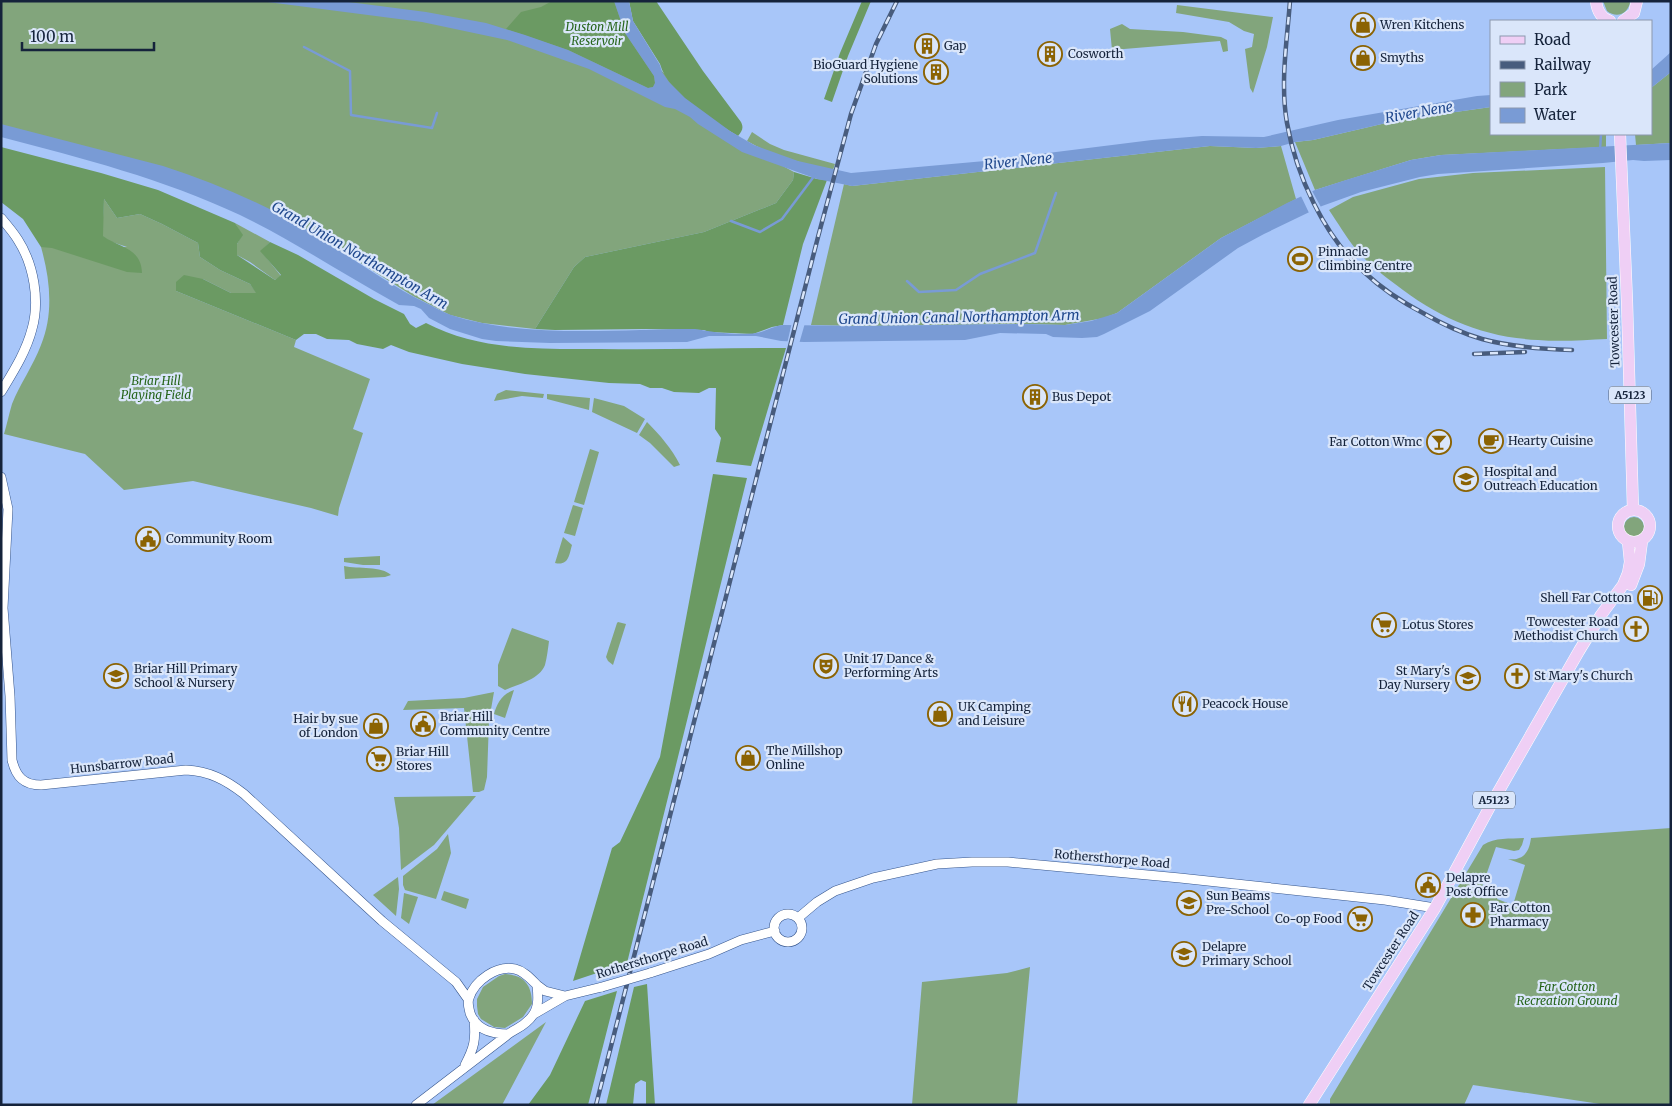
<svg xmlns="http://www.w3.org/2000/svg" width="1672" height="1106" font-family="Merriweather,serif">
<rect width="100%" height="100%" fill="#a8c6f9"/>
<!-- green -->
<path fill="#82a57c" d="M1,1H621L649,58L725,135L794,172L793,180L776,203L704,232L585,257L574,267L535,329L482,323L450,315L413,296L319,237L259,214L1,130Z
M1603,1H1629L1630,3C1627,15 1616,18 1607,11Z
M1177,5L1273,17L1267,47L1253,93L1250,88L1245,49L1252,47L1254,34L1244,31L1229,22L1176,13Z
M1122,24L1130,29L1183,32L1221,37L1227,40L1228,51L1223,52L1220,41L1112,50L1110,29Z
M1671,72V143L1636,145L1635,134H1651V88Z
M1491,107V134H1606V147L1441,155L1411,160L1315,190L1295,142L1313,140L1399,120Z
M752,132L770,144L784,150L835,164L833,170C804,164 772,156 747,141Z
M1210,146L1256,148L1281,146L1296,199L1221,238L1117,313L1104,318L1065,325L1024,324L860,326L811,325L844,184L852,186Z
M1605,167L1607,339C1584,340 1561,342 1538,340C1481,337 1439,318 1395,284C1381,274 1366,262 1355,248C1346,237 1338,223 1329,210L1353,197L1419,179L1473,173Z
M104,199L117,218L140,214L162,224L198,243L200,257L220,270L250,284L257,293H231L203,279L176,291L296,340L294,347L370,379L353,429L363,433L339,508L338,516L311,508L193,481L124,490L85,454L4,434C7,424 9,414 12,404C20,384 33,366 41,345C54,313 50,279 41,247H127L109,241L102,236Z
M235,223L270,242L261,251L281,276L275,280L250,262L237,255V244L242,235Z
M506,390L544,394L543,398L522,396L494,401L497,394Z
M547,394L590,398L589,410L547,399Z
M594,398L624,406L645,419L637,433L592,412Z
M647,422C660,435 672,449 680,465L674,467L650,443L639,435Z
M590,449L599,452L584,505L574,502Z
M573,505L583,508L575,536L564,533Z
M1624 527a10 10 0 1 1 20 0a10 10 0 1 1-20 0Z
M563,537L572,545C569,555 569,566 555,563Z
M380,556V565H363L344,562V558Z
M344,566C358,569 382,566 391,575L385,577L345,579Z
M618,622L626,624L613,665L608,661L606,657L617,623Z
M512,628L549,641C548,649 547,657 545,665C539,680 518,684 505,690L498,686V665Z
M514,690L505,718L494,714C497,703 502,694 514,690Z
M494,692L489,721L487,777L484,790L479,792H473L464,708L403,710L408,701L464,698Z
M476,796L434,845L401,870L399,828L394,797Z
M1671,828V1105H1607L1473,1085L1464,1105H1330V1099L1483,845C1495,837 1510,839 1524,838L1522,845L1519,850L1514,851L1496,847L1482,887L1499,893L1497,899L1513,905L1525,865L1508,859C1511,859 1516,860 1519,858C1528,855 1530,845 1531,838Z
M448,834L451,853L436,899L405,890L403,885V876L437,849Z
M398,877L399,889L396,916L373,895Z
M444,891L469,899L466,909L441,900Z
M404,893L418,897L409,924L401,918Z
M1030,967L1017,1105H912L922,982L1007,973Z
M505,974C525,975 532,986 532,1004L523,1017L505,1028L494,1027L481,1019L478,1014L477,1006V999L483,987L499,976Z
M546,1022L502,1105H432Z"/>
<!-- forest -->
<path fill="#6b9a63" d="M552,1H614L625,33L654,76L655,83L653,87L648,88L568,50L506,29L521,12L541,7Z
M629,1H656L703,71L741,122C744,128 742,131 738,136C713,121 668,93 660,64L633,21Z
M862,1H871L848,56L832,102L824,99L840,53Z
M1,147L101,173L158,190L235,223L243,235L237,244V255L275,280L281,275L260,251L270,242L298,255L374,299L404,314L410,324L416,328L426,323C479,351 541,349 600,349C662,350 724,348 786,348L751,466L716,462L721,438L715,429L716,388H709L699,393L674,392L662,388H650L640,384L609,383L525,374L462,364L409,352L391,345L383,349L357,344L349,340L327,339L316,334H304L296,340L176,291V282L184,275L203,279L231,293H256L250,284L220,270L200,257L198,243L162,224L140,214L117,218L104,199L103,236C119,248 141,247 142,273L127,272L52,248L41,247L23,219L1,202Z
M794,172L817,179L827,180L803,244L783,325L772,327L753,334L709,332L704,330L646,329L555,330L535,329L574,267L585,257L704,232L776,203L793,180Z
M713,474L747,478L627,963L573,981L612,848L620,842L660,757Z
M647,984L655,1105H646V1082L641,1080L635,1084L633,1105H606L634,987Z
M617,991L588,1105H528L550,1075L585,1001Z"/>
<!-- water -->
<path fill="#799bd5" d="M260,1H341L426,12L486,23L525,35L568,50L648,88L653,87L655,83L654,76L625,33L614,1H629L633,21L660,65L662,72L669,82L685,98L730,131L754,145L798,161L851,173L985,161L1152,140L1202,136L1264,137L1338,120L1477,96L1491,95V107L1399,120L1313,140L1295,142L1281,146L1256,148L1210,146L852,186L817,179L742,152L698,124L690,117L675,109L665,107L589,69L507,40L422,22Z
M1671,52V72L1651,88V70Z
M1,124L163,166C218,184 272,207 321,238C355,260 388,284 424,302C433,306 442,312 451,315C524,339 618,329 695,329C712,332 739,336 756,333C765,332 773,326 783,325L860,326L1024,324L1065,325L1091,321L1117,313L1221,238L1287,203L1315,190L1346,180L1411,160L1441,155L1671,143V160L1644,161L1633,160L1603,163L1438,174L1420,177L1361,192L1322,206L1264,234L1238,248L1150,311L1104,334L1097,337L1082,338L1053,337L1046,334L1000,333L965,340L804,342L781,341L756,336H709L687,342L550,343L496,341L482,339L450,329L429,318L421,309L414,306L399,305L392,301C341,273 292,240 240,215C163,179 82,158 1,137Z"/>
<!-- pier -->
<path fill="#a8c6f9" d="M1311,189L1322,209L1310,215L1300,194Z
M792,322L805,323L799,344H787Z"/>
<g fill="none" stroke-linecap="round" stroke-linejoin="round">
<!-- stream -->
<path stroke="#799bd5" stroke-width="2.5" d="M304,47L350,71L351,115L432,128L437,113
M1600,150L1601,134
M731,221L760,232L782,219L815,175
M907,281L919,292L956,290L980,274L1035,253L1056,193"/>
<defs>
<path id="tertiary" d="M1,218C7,225 13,232 18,240C34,265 40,301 32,329C26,352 13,372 1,392
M1,477L8,509L3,608L10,696L12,760C16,777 24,785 41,785L186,770C209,771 226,780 244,794L382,921L456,982L468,999
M774 928a14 14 0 1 1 28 0a14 14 0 1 1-28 0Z
M798,918L817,902L835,891L873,878L937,864L972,862H1008L1180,878L1385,900L1435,908
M650,973L709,954L741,940L775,931
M537,985L545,991L565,996
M534,1014L565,996L602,987
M465,1065C474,1048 476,1040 474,1020
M416,1105C446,1082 476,1059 506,1036C515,1028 524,1028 533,1015C539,1007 538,995 537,985C531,979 524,971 515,969C497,965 475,980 469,998C467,1003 469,1008 470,1013C476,1030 492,1034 508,1034"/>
<path id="primary" d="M1596,1C1597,11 1601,18 1610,21
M1623,21L1634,13L1637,1
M1620,134L1627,301L1633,510
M1618 526a16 16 0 1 1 32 0a16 16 0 1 1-32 0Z
M1631,585L1639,564L1642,541
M1309,1105L1435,908L1493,801L1579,651L1601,615L1623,585L1628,573L1630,562L1628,542"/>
</defs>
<!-- tertiary casing -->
<use href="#tertiary" stroke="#35558c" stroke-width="10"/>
<!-- primary casing -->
<use href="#primary" stroke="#fff" stroke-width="12"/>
<!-- tertiary -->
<use href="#tertiary" stroke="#fff" stroke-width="9"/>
<!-- primary -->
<use href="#primary" stroke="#efcff5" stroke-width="11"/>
<defs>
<path id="rail" d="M1290,1C1287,41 1280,83 1287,123C1296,175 1324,236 1364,272C1382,289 1402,302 1423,313C1442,324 1461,333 1482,339C1511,347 1542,349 1572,350
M1474,354L1525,352
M596,1105L818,237L851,114L876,44L897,1"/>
</defs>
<!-- rail casing -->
<use href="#rail" stroke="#485c7d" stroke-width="4.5"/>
<!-- rail -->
<use href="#rail" stroke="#dae6fa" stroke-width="2.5" stroke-dasharray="8" stroke-linecap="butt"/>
<defs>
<path id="tertiary-bridge" d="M602,987L650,973"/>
</defs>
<!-- tertiary-bridge casing -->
<use href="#tertiary-bridge" stroke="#35558c" stroke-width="10" stroke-linecap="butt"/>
<!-- tertiary-bridge -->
<use href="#tertiary-bridge" stroke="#fff" stroke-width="9"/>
</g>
<!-- icons -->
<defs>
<symbol id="shop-ring" viewBox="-11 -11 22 22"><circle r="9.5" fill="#dae6fa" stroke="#8b6303" stroke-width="1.5"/><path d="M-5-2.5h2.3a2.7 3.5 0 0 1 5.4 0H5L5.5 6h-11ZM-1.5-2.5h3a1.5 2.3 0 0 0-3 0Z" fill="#8b6303"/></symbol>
<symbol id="building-ring" viewBox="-11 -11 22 22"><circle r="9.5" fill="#dae6fa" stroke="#8b6303" stroke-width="1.5"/><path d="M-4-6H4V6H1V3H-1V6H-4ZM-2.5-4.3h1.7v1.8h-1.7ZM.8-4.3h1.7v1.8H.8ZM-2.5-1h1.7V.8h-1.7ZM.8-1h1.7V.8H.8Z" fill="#8b6303"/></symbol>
<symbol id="stadium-ring" viewBox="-11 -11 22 22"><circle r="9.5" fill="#dae6fa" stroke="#8b6303" stroke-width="1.5"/><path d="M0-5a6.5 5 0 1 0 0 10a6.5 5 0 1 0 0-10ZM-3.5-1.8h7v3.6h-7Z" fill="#8b6303"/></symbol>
<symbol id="cafe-ring" viewBox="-11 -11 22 22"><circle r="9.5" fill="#dae6fa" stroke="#8b6303" stroke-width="1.5"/><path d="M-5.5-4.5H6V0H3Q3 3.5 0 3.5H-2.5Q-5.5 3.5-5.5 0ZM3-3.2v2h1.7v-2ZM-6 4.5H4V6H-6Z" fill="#8b6303"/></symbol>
<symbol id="bar-ring" viewBox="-11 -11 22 22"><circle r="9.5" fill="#dae6fa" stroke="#8b6303" stroke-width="1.5"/><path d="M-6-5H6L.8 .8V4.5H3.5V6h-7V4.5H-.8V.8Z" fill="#8b6303"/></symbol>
<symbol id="school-ring" viewBox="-11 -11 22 22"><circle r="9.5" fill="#dae6fa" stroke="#8b6303" stroke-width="1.5"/><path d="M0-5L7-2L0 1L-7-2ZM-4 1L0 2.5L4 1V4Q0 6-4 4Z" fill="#8b6303"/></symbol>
<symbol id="civic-ring" viewBox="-11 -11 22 22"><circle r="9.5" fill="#dae6fa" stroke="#8b6303" stroke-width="1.5"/><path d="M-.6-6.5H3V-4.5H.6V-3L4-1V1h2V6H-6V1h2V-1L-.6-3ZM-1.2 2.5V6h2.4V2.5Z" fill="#8b6303"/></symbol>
<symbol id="fuel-ring" viewBox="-11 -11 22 22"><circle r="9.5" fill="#dae6fa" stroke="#8b6303" stroke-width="1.5"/><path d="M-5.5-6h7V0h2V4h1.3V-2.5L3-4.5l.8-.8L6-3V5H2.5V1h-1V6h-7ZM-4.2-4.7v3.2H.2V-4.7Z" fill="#8b6303"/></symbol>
<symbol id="supermarket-ring" viewBox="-11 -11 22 22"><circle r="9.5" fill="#dae6fa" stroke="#8b6303" stroke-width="1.5"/><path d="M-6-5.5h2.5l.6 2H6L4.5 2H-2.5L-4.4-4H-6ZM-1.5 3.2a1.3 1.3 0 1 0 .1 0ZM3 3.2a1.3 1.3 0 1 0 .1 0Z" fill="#8b6303"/></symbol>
<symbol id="church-ring" viewBox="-11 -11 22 22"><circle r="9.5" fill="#dae6fa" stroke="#8b6303" stroke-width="1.5"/><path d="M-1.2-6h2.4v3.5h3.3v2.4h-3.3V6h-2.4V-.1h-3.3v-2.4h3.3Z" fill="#8b6303"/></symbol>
<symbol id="theatre-ring" viewBox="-11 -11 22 22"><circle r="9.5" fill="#dae6fa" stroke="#8b6303" stroke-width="1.5"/><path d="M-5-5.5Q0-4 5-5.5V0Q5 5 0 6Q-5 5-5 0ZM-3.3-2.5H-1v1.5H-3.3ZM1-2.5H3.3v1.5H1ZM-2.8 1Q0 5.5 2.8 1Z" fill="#8b6303"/></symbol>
<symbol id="restaurant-ring" viewBox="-11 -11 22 22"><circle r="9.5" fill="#dae6fa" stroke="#8b6303" stroke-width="1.5"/><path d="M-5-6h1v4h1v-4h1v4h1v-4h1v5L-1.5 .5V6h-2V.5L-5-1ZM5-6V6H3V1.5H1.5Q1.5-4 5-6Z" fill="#8b6303"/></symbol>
<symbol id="pharmacy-ring" viewBox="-11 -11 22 22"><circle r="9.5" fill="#dae6fa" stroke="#8b6303" stroke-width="1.5"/><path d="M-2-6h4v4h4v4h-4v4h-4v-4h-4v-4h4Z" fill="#8b6303"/></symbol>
</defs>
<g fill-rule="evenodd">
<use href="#shop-ring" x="1349" y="11" width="28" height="28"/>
<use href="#building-ring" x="913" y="32" width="28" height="28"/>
<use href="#building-ring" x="1036" y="40" width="28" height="28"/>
<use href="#shop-ring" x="1349" y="44" width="28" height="28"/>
<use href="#building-ring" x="922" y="58" width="28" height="28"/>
<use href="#stadium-ring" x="1286" y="245" width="28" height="28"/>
<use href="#building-ring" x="1021" y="383" width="28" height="28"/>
<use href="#cafe-ring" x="1477" y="427" width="28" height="28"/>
<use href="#bar-ring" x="1425" y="428" width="28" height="28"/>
<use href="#school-ring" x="1452" y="465" width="28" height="28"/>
<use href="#civic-ring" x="134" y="525" width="28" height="28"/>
<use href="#fuel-ring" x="1636" y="584" width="28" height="28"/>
<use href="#supermarket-ring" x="1370" y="611" width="28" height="28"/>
<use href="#church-ring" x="1622" y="615" width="28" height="28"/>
<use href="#theatre-ring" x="812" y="652" width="28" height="28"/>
<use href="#school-ring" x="102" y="662" width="28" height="28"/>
<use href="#church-ring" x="1503" y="662" width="28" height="28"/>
<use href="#school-ring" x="1454" y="664" width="28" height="28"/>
<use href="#restaurant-ring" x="1171" y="690" width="28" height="28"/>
<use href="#shop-ring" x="926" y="700" width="28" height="28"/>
<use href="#civic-ring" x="409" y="710" width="28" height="28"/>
<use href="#shop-ring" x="362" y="712" width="28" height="28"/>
<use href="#shop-ring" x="734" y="744" width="28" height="28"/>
<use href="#supermarket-ring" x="365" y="745" width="28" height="28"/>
<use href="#civic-ring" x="1414" y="871" width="28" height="28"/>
<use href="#school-ring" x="1175" y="889" width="28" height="28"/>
<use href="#pharmacy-ring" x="1459" y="901" width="28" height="28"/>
<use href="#supermarket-ring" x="1346" y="905" width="28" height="28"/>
<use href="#school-ring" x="1170" y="940" width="28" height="28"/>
</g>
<g text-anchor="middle" stroke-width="4.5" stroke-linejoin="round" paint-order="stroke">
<!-- shield labels -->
<g fill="#dae6fa" stroke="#505e74" stroke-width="1">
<rect x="1609" y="386.5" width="42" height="17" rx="4"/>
<rect x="1473" y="791.5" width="42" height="17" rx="4"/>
</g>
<g font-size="11" font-weight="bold" fill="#15233b">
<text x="1630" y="399">A5123</text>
<text x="1494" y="804">A5123</text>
</g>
<!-- poi labels -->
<g font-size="12" fill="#15233b" stroke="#dae6fa" text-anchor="start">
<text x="1380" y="29">Wren Kitchens</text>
<text x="944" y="50">Gap</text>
<text x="1068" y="58">Cosworth</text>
<text x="1380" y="62">Smyths</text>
<text x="918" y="69" text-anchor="end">BioGuard Hygiene<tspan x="918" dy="14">Solutions</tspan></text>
<text x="1318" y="256">Pinnacle<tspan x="1318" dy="14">Climbing Centre</tspan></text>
<text x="1052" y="401">Bus Depot</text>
<text x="1508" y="445">Hearty Cuisine</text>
<text x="1422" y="446" text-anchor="end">Far Cotton Wmc</text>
<text x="1484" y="476">Hospital and<tspan x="1484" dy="14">Outreach Education</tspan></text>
<text x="166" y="543">Community Room</text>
<text x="1632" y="602" text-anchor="end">Shell Far Cotton</text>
<text x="1618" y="626" text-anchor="end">Towcester Road<tspan x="1618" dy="14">Methodist Church</tspan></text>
<text x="1402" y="629">Lotus Stores</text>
<text x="844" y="663">Unit 17 Dance &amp;<tspan x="844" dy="14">Performing Arts</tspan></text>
<text x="134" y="673">Briar Hill Primary<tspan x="134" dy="14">School &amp; Nursery</tspan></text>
<text x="1450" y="675" text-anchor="end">St Mary's<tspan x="1450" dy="14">Day Nursery</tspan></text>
<text x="1534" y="680">St Mary's Church</text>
<text x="1202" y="708">Peacock House</text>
<text x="958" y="711">UK Camping<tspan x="958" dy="14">and Leisure</tspan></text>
<text x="440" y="721">Briar Hill<tspan x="440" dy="14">Community Centre</tspan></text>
<text x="358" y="723" text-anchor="end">Hair by sue<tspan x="358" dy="14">of London</tspan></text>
<text x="766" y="755">The Millshop<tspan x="766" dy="14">Online</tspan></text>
<text x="396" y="756">Briar Hill<tspan x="396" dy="14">Stores</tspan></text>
<text x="1446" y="882">Delapre<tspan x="1446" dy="14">Post Office</tspan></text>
<text x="1206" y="900">Sun Beams<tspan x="1206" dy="14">Pre-School</tspan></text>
<text x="1490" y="912">Far Cotton<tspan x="1490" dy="14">Pharmacy</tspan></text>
<text x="1342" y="923" text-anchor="end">Co-op Food</text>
<text x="1202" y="951">Delapre<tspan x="1202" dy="14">Primary School</tspan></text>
</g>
<!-- park labels -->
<g font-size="12" font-style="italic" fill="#27651b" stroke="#dae6fa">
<text x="597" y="31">Duston Mill<tspan x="597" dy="14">Reservoir</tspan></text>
<text x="156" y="385">Briar Hill<tspan x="156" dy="14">Playing Field</tspan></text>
<text x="1567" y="991">Far Cotton<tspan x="1567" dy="14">Recreation Ground</tspan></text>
</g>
<!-- street labels -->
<g font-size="12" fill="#15233b" stroke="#dae6fa">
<text transform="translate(1614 322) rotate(-92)" y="4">Towcester Road</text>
<text transform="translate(122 764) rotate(-6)" y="4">Hunsbarrow Road</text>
<text transform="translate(1112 859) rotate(5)" y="4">Rothersthorpe Road</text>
<text transform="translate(1391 951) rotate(-57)" y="4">Towcester Road</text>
<text transform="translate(652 958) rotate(-17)" y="4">Rothersthorpe Road</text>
</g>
<!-- water labels -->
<g font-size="14" font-style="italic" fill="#20488d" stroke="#dae6fa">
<text transform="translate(1419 112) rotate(-10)" y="5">River Nene</text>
<text transform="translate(1018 161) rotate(-6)" y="5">River Nene</text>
<text transform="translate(360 255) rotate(30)" y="5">Grand Union Northampton Arm</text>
<text transform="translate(959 317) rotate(-1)" y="5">Grand Union Canal Northampton Arm</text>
</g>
</g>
<!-- border -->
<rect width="1672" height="1106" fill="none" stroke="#15233b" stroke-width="5"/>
<!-- legend -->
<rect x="1490" y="20" width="162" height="115" fill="#dae6fa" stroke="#8b98ae"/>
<rect x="1500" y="36" width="25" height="8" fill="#efcff5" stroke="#8b98ae"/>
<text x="1534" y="45" font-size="15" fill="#15233b">Road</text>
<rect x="1500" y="61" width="25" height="8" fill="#485c7d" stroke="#8b98ae"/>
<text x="1534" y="70" font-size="15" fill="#15233b">Railway</text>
<rect x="1500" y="82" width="25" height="15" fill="#82a57c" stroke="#8b98ae"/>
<text x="1534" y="95" font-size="15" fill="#15233b">Park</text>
<rect x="1500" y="108" width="25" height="15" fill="#799bd5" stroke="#8b98ae"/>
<text x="1534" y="120" font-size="15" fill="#15233b">Water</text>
<!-- scale -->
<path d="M22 42v8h132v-8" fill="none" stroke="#15233b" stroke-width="2.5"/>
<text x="30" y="42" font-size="15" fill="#15233b" stroke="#dae6fa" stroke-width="4" paint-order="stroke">100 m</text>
</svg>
